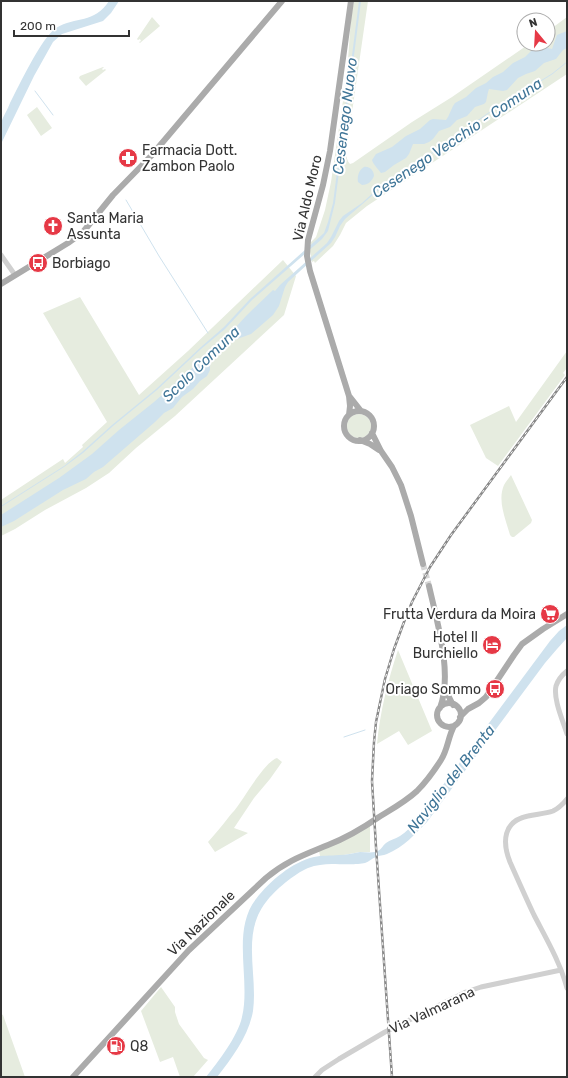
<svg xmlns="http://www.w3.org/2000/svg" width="568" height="1078" font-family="Rubik,sans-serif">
<rect width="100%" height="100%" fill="#fff"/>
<!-- green -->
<path fill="#e6ecdf" d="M354,1H368L348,140C347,147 344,158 350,164L353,163L412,122L452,97L529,44H548V31L567,17V74L367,206L346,223L340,235L333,246L315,263L314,261L312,262L310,252L311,242L316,237L325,210L331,182L347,74L351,18Z
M152,17L160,26L140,43L139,42L141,41L140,39L138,40L137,39Z
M103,67H104L102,69L103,70L105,69L106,70L86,86L79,78L80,76Z
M37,107L52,128L41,136L27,115Z
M283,260L296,276L284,315L175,416L136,448L109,473L86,488L45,510L15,529L1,536V500L63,459L65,463L83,447L82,445L107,422L43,313L80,297L139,395L188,351Z
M567,351V368L563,373L565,375L498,466L486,458L470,425L509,406L516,422Z
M347 426a12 12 0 1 1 24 0a12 12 0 1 1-24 0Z
M511,475L532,520L531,523L514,537H512L510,535C506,520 497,501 504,485C506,481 509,478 511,475Z
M398,650L432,731L408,745L399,731L377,744C380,712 388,680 398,650Z
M277,758L282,762L270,779L254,798L234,828L248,833L215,852L208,842C215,834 222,826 228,818C230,815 232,813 234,811C244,799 264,762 277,758Z
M370,826V852H360L338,856H320L319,851Z
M161,987L175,1007V1012L179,1024L204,1058L208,1060L193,1077H180L173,1057L160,1062L141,1011Z
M1,1014L3,1015L25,1077H1Z"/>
<!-- water -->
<path fill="#cfe2ee" d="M109,1H119L111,13L103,21L62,34L53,42L34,76L1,144C1,137 0,129 1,123C3,116 8,109 10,103C19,86 41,38 56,28C76,16 94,24 109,1Z
M359,1H361L335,203L328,231L322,239L252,300L225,329L201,349L157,390L113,426L83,453L64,467L1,507V506L64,466L82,452L112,425L156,389L201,347L224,327L250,299L324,233L328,222L333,203Z
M567,31V48L563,50L556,59L544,63L535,71L526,74L518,78L507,90L503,91L489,89L488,92L486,102L484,104L475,107L467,116L457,120L450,127L439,131L433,139L429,142L424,144H413L409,154L406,158L394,165L385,172L381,173C378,169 373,164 372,160L376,154L392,147L406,136L420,129L430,120L433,119L446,120L448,117L453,106L455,103L466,97L476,88L486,83L493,77L503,72L513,63L525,57L535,47L540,46L552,49L557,35Z
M364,167C369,166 374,170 374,176C372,181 368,185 362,185L358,182C357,176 359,170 364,167Z
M385,181L388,182L345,219L340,226L335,237L331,243L288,282L285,287L279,306L273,315L251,334L226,343L214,352L210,360V370L207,376L200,381L193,389L182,397L173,408L164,413L155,422L103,467L94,472L86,479L63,490L14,521L1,527V515L59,478L92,454L119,430L154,402L224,340L246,316L273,290L275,291L280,285L327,243L331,237L339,221L343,216L362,203L375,191L374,189L379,185L380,186Z
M567,625V638L557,649L545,663L427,822C415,834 404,847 387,854C383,856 379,855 376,857C372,858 369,862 365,863C358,865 340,864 332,864C324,864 316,865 308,868C294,874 275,890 266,902C241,934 258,974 253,1011C249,1035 232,1058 217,1077H206C218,1062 238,1036 242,1017C251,980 231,931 256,899C270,881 292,862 314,857C322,855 330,856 339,855C346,855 353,853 360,852C365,852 370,853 375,852C381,851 382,846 386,843C390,840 395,839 400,836C406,832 412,826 417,820L550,641L559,631Z"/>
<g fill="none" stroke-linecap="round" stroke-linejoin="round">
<!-- stream -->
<path stroke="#cfe2ee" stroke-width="1" d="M35,91L53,115
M387,182L435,151L487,114L552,74L567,62
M126,200L159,256L208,333
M344,737L365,730"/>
<!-- major-tunnel -->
<path stroke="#d6d6d6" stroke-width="6" stroke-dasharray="6 3" stroke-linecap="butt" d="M423,564L429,586"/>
<!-- minor -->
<path stroke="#d0d0d0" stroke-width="5" d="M1,255L15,275
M567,671C562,675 558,680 556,686C553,699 563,721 567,734
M567,799C563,804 559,808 553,811C545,814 536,814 528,816C503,821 502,842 510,862C518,880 526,898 534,915C547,940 560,962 567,988
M315,1077L322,1070L339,1059L385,1032L466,992L481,987L561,970"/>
<!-- major -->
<path stroke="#ababab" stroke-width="6" d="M1,284L68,243L83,232L113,195L151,156L282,1
M350,397L361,411
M344 426a15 15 0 1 1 30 0a15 15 0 1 1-30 0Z
M349,415L350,406L349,396L310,271L307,256L308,240L323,185L330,151L351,1
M372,433L381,451L392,467L401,485L411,516L423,564
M360,440L370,444L379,450
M429,586C437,622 453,673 440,708
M446,688L448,695L453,705
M437 715a12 12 0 1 1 24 0a12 12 0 1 1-24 0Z
M460,717L468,709L479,703L486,697L514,655L522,644L543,629L567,614
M73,1077L189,950L266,878C286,861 304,855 328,845C346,838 363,828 379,817C392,809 405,802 417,791C426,782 434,771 441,760C448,749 448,737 454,726"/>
<defs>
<path id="rail" d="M392,1077L376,847L372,781L374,742L376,722L385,679L394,649L404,622L412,602L430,567L451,535L567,377"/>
</defs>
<!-- rail casing -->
<use href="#rail" stroke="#888" stroke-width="2.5"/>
<!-- rail -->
<use href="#rail" stroke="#fff" stroke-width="1" stroke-dasharray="3" stroke-linecap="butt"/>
</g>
<!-- icons -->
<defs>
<symbol id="pharmacy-disc" viewBox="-11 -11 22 22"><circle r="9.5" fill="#e63946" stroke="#fff"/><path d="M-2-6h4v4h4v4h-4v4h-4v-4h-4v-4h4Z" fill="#fff"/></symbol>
<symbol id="church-disc" viewBox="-11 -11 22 22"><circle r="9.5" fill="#e63946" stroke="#fff"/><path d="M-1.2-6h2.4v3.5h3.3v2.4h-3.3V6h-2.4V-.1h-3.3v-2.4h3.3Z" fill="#fff"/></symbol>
<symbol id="bus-disc" viewBox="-11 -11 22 22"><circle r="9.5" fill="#e63946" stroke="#fff"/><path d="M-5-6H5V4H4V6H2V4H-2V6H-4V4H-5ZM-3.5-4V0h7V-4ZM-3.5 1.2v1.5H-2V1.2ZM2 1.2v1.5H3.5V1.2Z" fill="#fff"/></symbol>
<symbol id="supermarket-disc" viewBox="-11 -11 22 22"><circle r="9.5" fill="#e63946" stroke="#fff"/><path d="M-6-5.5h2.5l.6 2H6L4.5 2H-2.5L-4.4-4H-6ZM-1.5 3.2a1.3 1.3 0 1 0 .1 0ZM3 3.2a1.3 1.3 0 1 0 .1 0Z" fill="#fff"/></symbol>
<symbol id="hotel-disc" viewBox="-11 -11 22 22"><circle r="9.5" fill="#e63946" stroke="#fff"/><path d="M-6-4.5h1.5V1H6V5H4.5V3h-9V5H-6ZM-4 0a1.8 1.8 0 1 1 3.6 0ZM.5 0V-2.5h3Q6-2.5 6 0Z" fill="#fff"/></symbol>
<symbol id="fuel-disc" viewBox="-11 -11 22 22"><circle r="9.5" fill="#e63946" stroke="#fff"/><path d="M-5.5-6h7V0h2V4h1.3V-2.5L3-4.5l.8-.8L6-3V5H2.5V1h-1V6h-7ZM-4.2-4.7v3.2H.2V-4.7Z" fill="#fff"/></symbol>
</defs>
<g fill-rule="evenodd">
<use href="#pharmacy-disc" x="117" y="147" width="22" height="22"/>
<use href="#church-disc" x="42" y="215" width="22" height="22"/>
<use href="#bus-disc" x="27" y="252" width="22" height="22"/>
<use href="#supermarket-disc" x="539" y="603" width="22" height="22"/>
<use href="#hotel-disc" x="481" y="634" width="22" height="22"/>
<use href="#bus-disc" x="484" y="678" width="22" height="22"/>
<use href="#fuel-disc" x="105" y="1035" width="22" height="22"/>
</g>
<g text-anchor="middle" stroke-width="4" stroke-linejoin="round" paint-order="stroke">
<!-- poi labels -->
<g font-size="14" fill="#333" stroke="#fff" text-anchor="start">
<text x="142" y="155">Farmacia Dott.<tspan x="142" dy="16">Zambon Paolo</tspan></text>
<text x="67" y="223">Santa Maria<tspan x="67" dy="16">Assunta</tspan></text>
<text x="52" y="268">Borbiago</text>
<text x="536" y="619" text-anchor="end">Frutta Verdura da Moira</text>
<text x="478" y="642" text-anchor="end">Hotel Il<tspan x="478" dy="16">Burchiello</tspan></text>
<text x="481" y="694" text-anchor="end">Oriago Sommo</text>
<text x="130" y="1051">Q8</text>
</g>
<!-- street labels -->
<g font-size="14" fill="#333" stroke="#fff">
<text transform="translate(307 198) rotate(-77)" y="5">Via Aldo Moro</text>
<text transform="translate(201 923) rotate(-44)" y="5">Via Nazionale</text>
<text transform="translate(432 1010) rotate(-25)" y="5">Via Valmarana</text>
</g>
<!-- water labels -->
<g font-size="15" font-style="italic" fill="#3f7597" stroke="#fff">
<text transform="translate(345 116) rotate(-83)" y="5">Cesenego Nuovo</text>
<text transform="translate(457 138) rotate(-34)" y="5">Cesenego Vecchio - Comuna</text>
<text transform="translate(201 364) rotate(-44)" y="5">Scolo Comuna</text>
<text transform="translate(451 779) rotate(-52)" y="5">Naviglio del Brenta</text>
</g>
</g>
<!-- border -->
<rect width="568" height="1078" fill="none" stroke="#333333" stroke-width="4"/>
<!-- north arrow -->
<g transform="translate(536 32) rotate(342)"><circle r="19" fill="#ffffff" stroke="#adadad"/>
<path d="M0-3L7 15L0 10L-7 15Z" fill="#e63946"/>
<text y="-6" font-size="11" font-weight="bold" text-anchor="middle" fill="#333333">N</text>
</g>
<!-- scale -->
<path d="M14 30v6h115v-6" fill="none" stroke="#333333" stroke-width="2"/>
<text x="20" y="30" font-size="12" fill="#333333" stroke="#ffffff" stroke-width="3" paint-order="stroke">200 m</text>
</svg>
